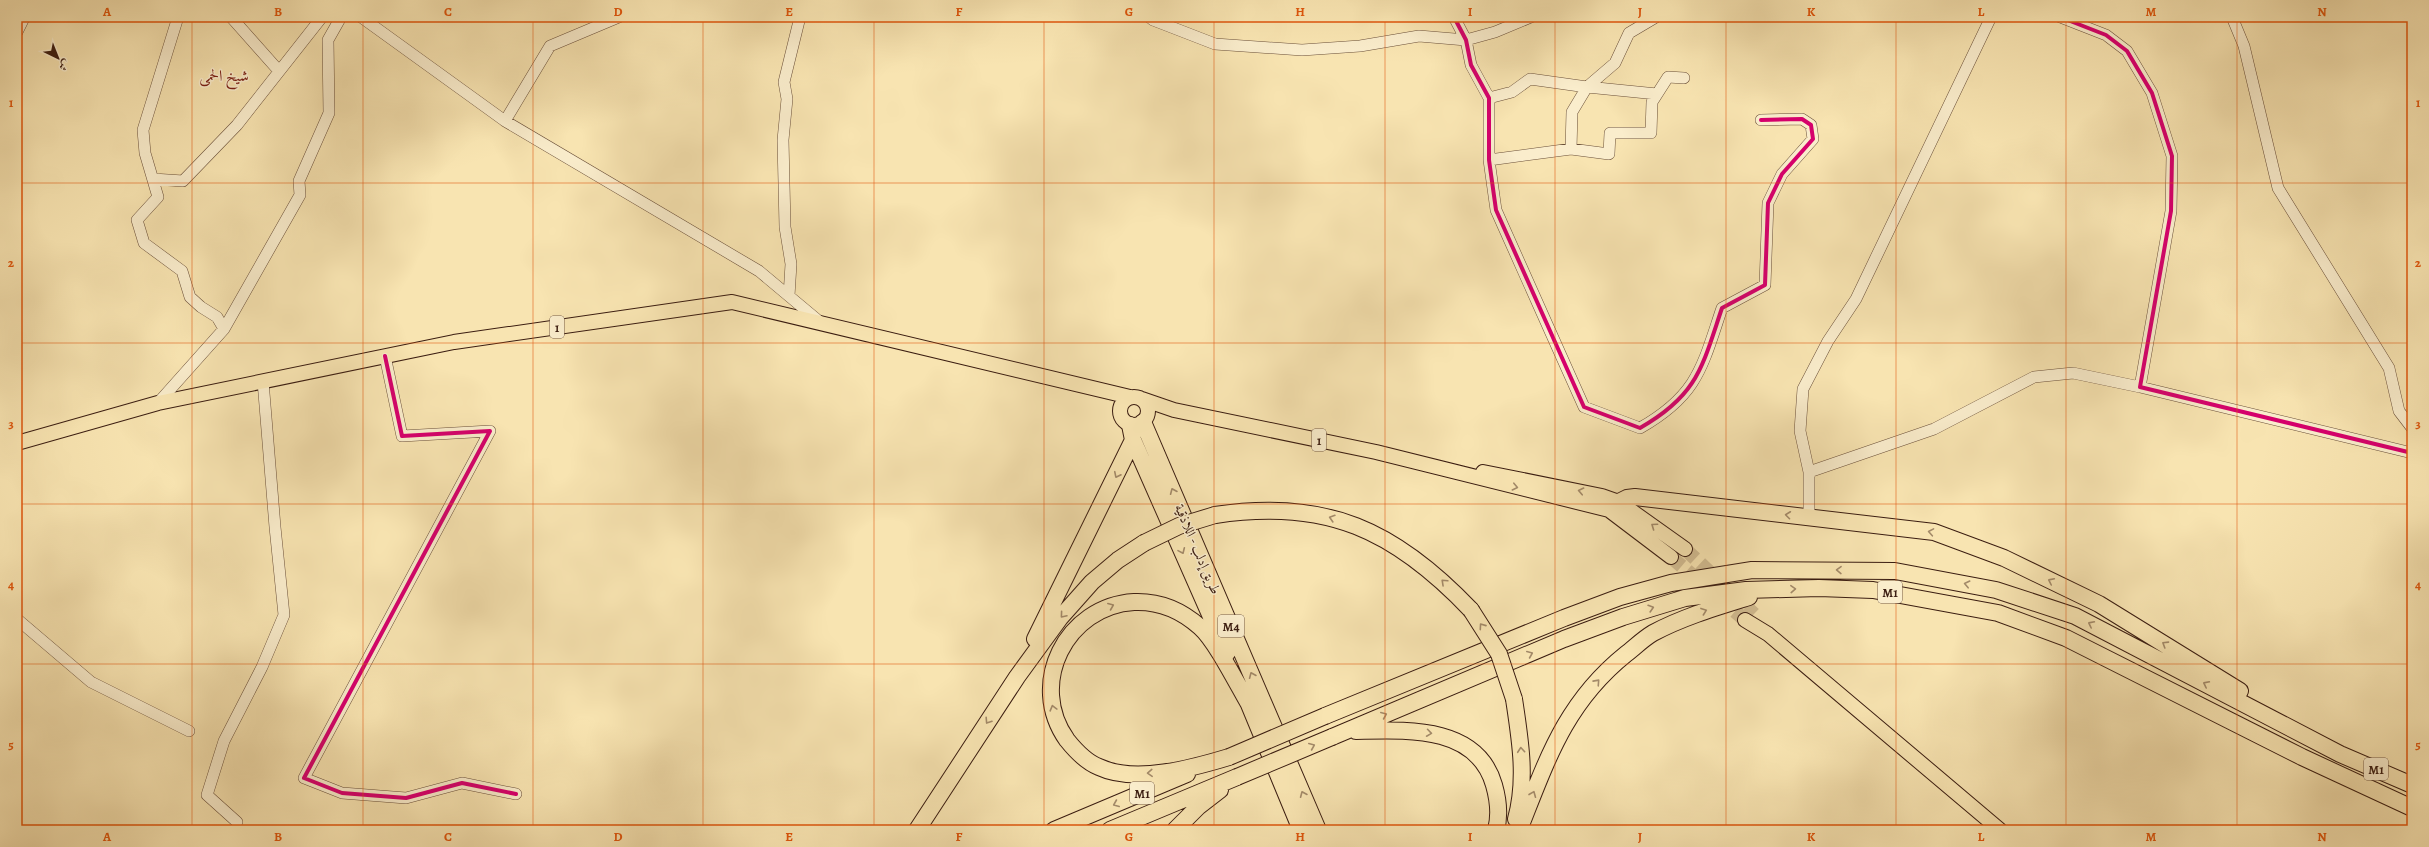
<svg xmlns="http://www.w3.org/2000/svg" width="2429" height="847" font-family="Alegreya,Amiri,serif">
<rect width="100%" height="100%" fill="#f8e4b1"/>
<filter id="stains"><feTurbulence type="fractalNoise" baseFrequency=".005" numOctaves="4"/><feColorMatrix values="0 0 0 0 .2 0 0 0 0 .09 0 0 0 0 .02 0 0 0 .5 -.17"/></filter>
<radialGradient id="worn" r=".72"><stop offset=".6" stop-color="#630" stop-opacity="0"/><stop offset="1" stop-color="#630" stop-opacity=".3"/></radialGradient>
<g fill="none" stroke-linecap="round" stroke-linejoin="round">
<!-- major-tunnel -->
<path stroke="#d2bc91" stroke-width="14" stroke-dasharray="14 7" stroke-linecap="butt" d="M1685,549L1754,614
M1671,557L1745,620"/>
<defs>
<path id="minor" d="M178,17L143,130L145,153L158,197L137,220L144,243L182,271L190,297L201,307L217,317L224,329
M231,17L279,71
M361,17L505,121L759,271L820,322
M1149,17L1153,20L1215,44L1302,50L1360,46L1419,36L1466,40L1495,32L1531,17
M1454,17L1466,40L1471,65L1489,98V160L1496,210L1584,407L1640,428C1698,395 1702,367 1722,308L1765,285L1768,203L1782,174L1813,139L1811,125L1802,119L1761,120
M2060,17L2106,35L2127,51L2152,93L2172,156L2171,211L2140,387L2412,453
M2232,17L2244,46L2278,188L2389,368L2399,411L2412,428
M17,32L24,18
M1489,98L1512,92L1530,79L1587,87L1657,94
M505,121L550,46L619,17
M1571,149L1572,112L1587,87L1615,63L1629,33L1656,17
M1489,160L1571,149L1609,154L1610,133H1651L1652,102L1668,77L1684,78
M153,179L183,181L237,125L322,17
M789,296L791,264L785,227L783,140L787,99L784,82L800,17
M385,356L402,436L490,431L304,778L342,793L406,798L462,783L516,794
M158,403L224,329L300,195L299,181L329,113L328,40L341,17
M1809,472L1934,429L2034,377L2073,373L2140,387
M1809,517V472L1800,431L1803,389L1828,341L1856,299L1991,17
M17,619L91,682L189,731
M237,822L207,795L224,741L262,667L284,615L275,527L263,381"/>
<path id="major" d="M1120 411a14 14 0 1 1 28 0a14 14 0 1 1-28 0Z
M1142,399L1174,410L1376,452L1609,510L1671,557
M17,443L158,403L454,342L732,302L1130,397
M1483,472L1602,496L1619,502L1685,549
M1745,620L1768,634L2000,830"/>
<path id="highway" d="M1143,422L1318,830
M1130,425L1133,440L1227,653
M1619,502L1627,498L1635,497L1934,532L2004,558L2099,604L2240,691
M1215,515C1326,498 1395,530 1471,610
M1035,639L1133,440
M1514,699C1520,739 1527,779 1516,819
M1248,702L1301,830
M1325,716L1564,618L1620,597L1671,583L1752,570L1895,571L1996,590L2075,616L2340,754L2412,785
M1356,731C1406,730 1477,725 1494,785C1498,799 1500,815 1496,830
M1332,737L1564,639L1623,617L1685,598L1746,590L1819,588L1873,590L1998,613L2066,638L2302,757L2412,808
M1229,757C1193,768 1135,784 1099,767C1086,762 1075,750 1067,740C1027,684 1066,606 1134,602C1158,601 1181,610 1200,627C1217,642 1240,690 1253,711
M917,830L1017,677L1060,618L1092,582L1118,560L1144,543
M1054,830L1187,774
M1110,830L1237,777
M1175,830L1198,807L1220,790
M1519,830C1547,760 1565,703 1626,654C1635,647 1643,639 1653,633C1683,617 1717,607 1749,597"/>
</defs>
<!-- minor casing -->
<use href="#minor" stroke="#6a4f39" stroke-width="12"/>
<!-- major casing -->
<use href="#major" stroke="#3b1d11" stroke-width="16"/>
<!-- highway casing -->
<use href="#highway" stroke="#3b1d11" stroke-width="18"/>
<!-- minor -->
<use href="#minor" stroke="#faedcc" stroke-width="11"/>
<!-- major -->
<use href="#major" stroke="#f8e4b1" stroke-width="14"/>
<!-- highway -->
<use href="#highway" stroke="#f8e4b1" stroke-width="16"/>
<defs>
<path id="highway-bridge" d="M1144,543L1179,526L1215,515
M1471,610L1499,654L1514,699
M1229,757L1325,716
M1237,777L1332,737"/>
</defs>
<!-- highway-bridge casing -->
<use href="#highway-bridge" stroke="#3b1d11" stroke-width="18" stroke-linecap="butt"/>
<!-- highway-bridge -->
<use href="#highway-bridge" stroke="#f8e4b1" stroke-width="16"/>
<defs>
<path id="cycleway" d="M1454,17L1466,40L1471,65L1489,98V160L1496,210L1584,407L1640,428C1698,395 1702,367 1722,308L1765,285L1768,203L1782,174L1813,139L1811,125L1802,119L1761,120
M2060,17L2106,35L2127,51L2152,93L2172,156L2171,211L2140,387L2412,453
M385,356L402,436L490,431L304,778L342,793L406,798L462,783L516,794"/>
</defs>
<!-- cycleway casing -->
<use href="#cycleway" stroke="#faedcc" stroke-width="6"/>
<!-- cycleway -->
<use href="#cycleway" stroke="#d6006c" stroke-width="4"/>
</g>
<!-- one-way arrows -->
<defs><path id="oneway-chevron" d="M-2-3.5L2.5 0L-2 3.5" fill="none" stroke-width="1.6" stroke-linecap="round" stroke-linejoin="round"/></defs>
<g stroke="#a38a69">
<use href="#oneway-chevron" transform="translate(1117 475) rotate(116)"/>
<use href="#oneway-chevron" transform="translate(1515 487) rotate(13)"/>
<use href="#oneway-chevron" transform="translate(1173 491) rotate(-113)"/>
<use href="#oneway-chevron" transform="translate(1581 491) rotate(-168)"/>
<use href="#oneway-chevron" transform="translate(1788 515) rotate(-173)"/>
<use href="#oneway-chevron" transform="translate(1332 518) rotate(-163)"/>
<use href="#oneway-chevron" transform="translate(1654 526) rotate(-145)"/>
<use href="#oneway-chevron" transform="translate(1931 532) rotate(-170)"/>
<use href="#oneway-chevron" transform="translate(1182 551) rotate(66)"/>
<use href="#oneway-chevron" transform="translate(1839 570) rotate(-179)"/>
<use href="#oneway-chevron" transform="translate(2051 581) rotate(-154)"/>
<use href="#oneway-chevron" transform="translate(1444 582) rotate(-137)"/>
<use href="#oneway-chevron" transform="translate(1967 584) rotate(-167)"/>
<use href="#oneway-chevron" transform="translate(1793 589) rotate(-3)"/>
<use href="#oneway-chevron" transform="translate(1111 606) rotate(-22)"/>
<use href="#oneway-chevron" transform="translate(1651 608) rotate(-17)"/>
<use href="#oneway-chevron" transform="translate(1704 611) rotate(-20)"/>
<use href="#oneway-chevron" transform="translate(1063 615) rotate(130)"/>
<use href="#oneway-chevron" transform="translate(2091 624) rotate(-153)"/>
<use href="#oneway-chevron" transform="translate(1482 626) rotate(-125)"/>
<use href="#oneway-chevron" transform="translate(2165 644) rotate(-148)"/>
<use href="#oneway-chevron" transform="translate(1530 654) rotate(-23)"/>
<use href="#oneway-chevron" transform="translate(1252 675) rotate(-113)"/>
<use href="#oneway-chevron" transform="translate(1597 682) rotate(-48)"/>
<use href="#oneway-chevron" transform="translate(2206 684) rotate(-153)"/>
<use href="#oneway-chevron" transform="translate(1053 708) rotate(-105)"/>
<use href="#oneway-chevron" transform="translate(1384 715) rotate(-23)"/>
<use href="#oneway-chevron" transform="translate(988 721) rotate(123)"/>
<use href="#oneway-chevron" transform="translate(1429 733) rotate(8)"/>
<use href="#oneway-chevron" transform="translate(1312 746) rotate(-23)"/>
<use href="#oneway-chevron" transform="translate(1521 750) rotate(-95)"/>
<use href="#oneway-chevron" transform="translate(1150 773) rotate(177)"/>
<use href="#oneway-chevron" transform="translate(1303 794) rotate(-113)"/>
<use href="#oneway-chevron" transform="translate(1533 794) rotate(-68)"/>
<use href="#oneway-chevron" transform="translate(1116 804) rotate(157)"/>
</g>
<!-- grid -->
<path fill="none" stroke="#df560c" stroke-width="1" stroke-opacity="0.55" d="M192,17V830M363,17V830M533,17V830M703,17V830M874,17V830M1044,17V830M1214,17V830M1385,17V830M1555,17V830M1726,17V830M1896,17V830M2066,17V830M2237,17V830M17,183H2412M17,343H2412M17,504H2412M17,664H2412"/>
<g text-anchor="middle" stroke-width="3" stroke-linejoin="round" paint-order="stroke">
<!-- shield labels -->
<g fill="#faedcc" stroke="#745b49" stroke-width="1">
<rect x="550" y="316" width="14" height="22" rx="3"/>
<rect x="1312" y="429" width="14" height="22" rx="3"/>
<rect x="1878" y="581" width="24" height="22" rx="3"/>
<rect x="1218" y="615" width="26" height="22" rx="3"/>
<rect x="2364" y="758" width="24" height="22" rx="3"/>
<rect x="1130" y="782" width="24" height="22" rx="3"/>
</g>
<g font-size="13" font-weight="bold" fill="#3b1d11">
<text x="557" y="332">1</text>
<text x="1319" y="445">1</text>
<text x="1890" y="597">M1</text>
<text x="1231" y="631">M4</text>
<text x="2376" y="774">M1</text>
<text x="1142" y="798">M1</text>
</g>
<!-- street labels -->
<g font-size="14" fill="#3b1d11" stroke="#faedcc">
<text transform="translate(1198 549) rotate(67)" y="5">طريق إدلب - اللاذقية</text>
</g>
<!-- quarter labels -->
<g font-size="16" fill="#7a1f14" stroke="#faedcc">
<text x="224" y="81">شيخ الحمى</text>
</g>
</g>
<!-- margin -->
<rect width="2429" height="847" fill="none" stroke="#f8e4b1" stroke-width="44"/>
<!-- north arrow -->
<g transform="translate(58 58) rotate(137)" stroke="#faedcc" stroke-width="3" paint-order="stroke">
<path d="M0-3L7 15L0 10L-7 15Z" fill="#3b1d11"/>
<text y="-6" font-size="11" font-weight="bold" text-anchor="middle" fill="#3b1d11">ش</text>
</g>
<rect x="22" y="22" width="2385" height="803" fill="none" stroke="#df560c" stroke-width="1.5"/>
<g font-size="13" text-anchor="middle" font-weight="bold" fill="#df560c">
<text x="107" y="16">A</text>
<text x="278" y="16">B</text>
<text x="448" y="16">C</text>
<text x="618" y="16">D</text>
<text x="789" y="16">E</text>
<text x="959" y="16">F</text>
<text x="1129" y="16">G</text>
<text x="1300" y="16">H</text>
<text x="1470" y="16">I</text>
<text x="1640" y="16">J</text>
<text x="1811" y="16">K</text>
<text x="1981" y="16">L</text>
<text x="2151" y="16">M</text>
<text x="2322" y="16">N</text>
<text x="11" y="107">1</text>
<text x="2418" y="107">1</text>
<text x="11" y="267">2</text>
<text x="2418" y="267">2</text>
<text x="11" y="428">3</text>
<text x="2418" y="428">3</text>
<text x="11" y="589">4</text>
<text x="2418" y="589">4</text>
<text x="11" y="749">5</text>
<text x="2418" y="749">5</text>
<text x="107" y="841">A</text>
<text x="278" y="841">B</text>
<text x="448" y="841">C</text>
<text x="618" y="841">D</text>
<text x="789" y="841">E</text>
<text x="959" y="841">F</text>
<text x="1129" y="841">G</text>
<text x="1300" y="841">H</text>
<text x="1470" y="841">I</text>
<text x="1640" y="841">J</text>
<text x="1811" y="841">K</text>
<text x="1981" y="841">L</text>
<text x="2151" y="841">M</text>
<text x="2322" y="841">N</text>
</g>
<rect width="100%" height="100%" filter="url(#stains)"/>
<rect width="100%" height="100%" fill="url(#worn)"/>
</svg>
